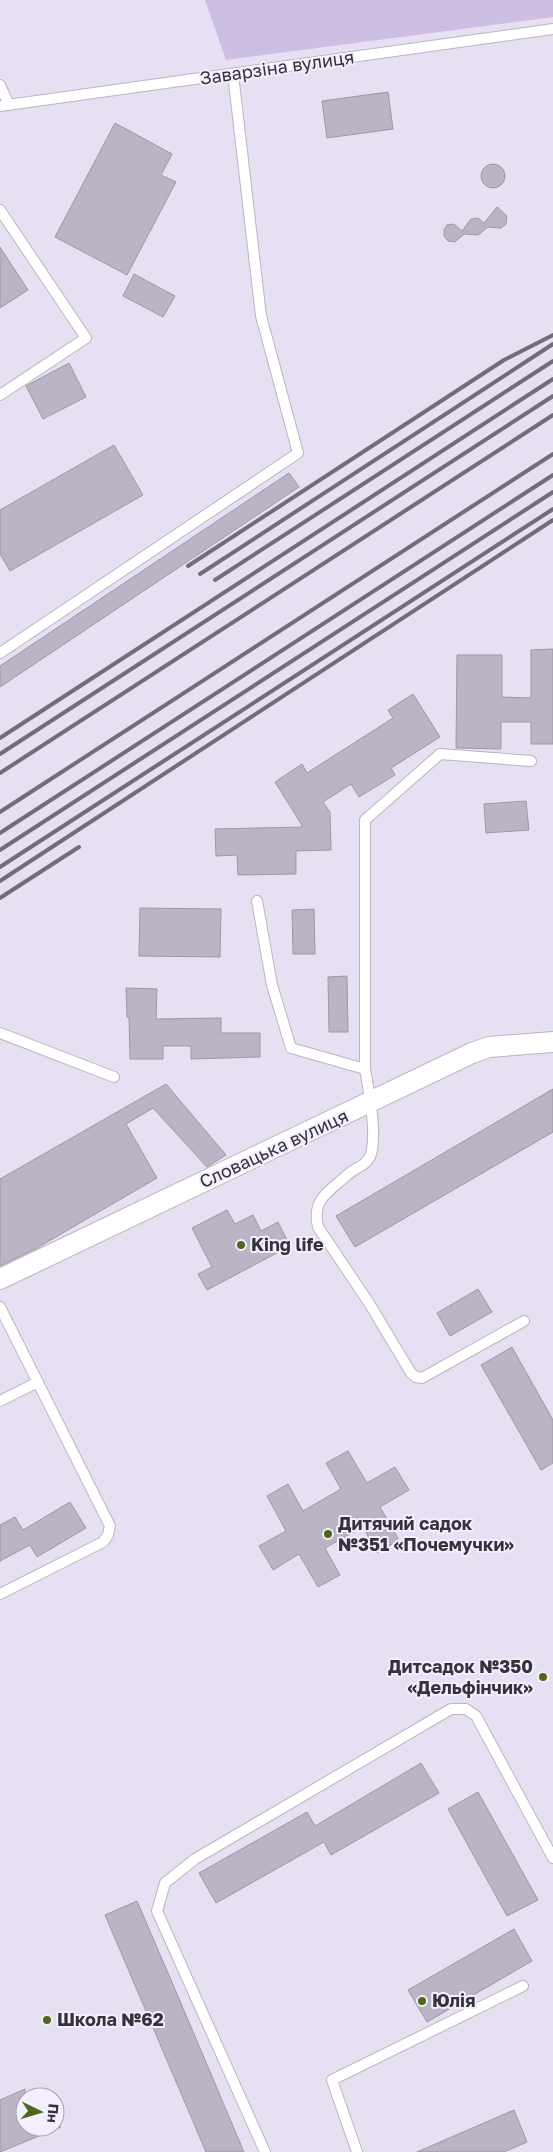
<svg xmlns="http://www.w3.org/2000/svg" width="553" height="2152" font-family="'Golos Text',sans-serif">
<rect width="100%" height="100%" fill="#e7e0f2"/>
<!-- green -->
<path fill="#cdbee4" d="M205,0H553V17L226,60Z"/>
<!-- building -->
<path fill="#bbb4c5" stroke="#9e97a7" d="M388,92L393,129L327,138L322,101Z
M115,123L172,154L161,175L176,182L127,275L55,237Z
M481 176a12 12 0 1 1 24 0a12 12 0 1 1-24 0Z
M497,207L507,216L506,224L501,228L488,227L478,235L464,234L455,242L448,241L444,236V230L447,225L454,224L462,231L471,219L478,218L484,223Z
M0,247L28,290L0,308Z
M134,274L175,296L163,317L123,296Z
M69,363L86,397L43,419L26,386Z
M114,445L143,495L10,571L0,554V510Z
M289,473L299,487L0,687V666Z
M553,649V744H531V722H501V749L456,748L457,655H502V697L531,698V650Z
M413,694L440,737L391,768L395,775L359,797L351,784L323,802L330,812L331,850L296,851V874L238,875L237,855L216,856L215,829L303,827L275,782L302,764L307,773L393,718L388,710Z
M526,801L529,830L486,833L484,804Z
M140,908L221,909L220,957L139,956Z
M314,909L315,954H293L292,910Z
M347,976L348,1032H329L328,977Z
M126,988L157,989L156,1019L221,1018V1033H260V1057L191,1059V1046H163V1059H130L129,1017H127Z
M166,1084L226,1155L207,1167L153,1108L126,1124L157,1178L37,1248L0,1266V1179Z
M553,1089V1132L355,1247L336,1216Z
M227,1210L235,1224L253,1215L261,1231L278,1222L290,1246L207,1290L198,1274L212,1267L192,1228Z
M478,1289L492,1312L450,1336L437,1313Z
M512,1347L553,1420V1463L541,1470L481,1365Z
M348,1451L367,1483L395,1467L409,1490L380,1507L399,1540L377,1553L363,1527L325,1548L340,1575L318,1587L299,1554L273,1570L259,1546L286,1531L267,1496L288,1484L303,1511L341,1489L326,1463Z
M70,1502L86,1528L37,1557L30,1545L0,1561V1525L15,1517L23,1530Z
M421,1763L439,1793L331,1855L324,1842L216,1903L199,1873L307,1812L315,1826Z
M478,1792L538,1900L507,1916L448,1809Z
M137,1901L177,1994L244,2152H206L105,1915Z
M514,1929L532,1961L427,2022L408,1990Z
M25,2089V2127H61L0,2152V2100Z
M514,2110L527,2142L504,2152H417Z"/>
<g fill="none" stroke-linecap="round" stroke-linejoin="round">
<defs>
<path id="service" d="M0,85L9,105
M0,106L553,29
M0,210L86,338L0,395
M0,653L298,453L261,316L233,74
M257,901L272,985L291,1048L365,1069
M0,1033L114,1077
M0,1307L110,1526L108,1535L103,1542L0,1594
M524,1321L422,1378L416,1377L411,1373L369,1303L318,1227C313,1204 322,1196 339,1182C344,1178 349,1173 354,1170C361,1166 368,1163 371,1154C377,1132 369,1092 365,1069V820L440,754L531,761
M0,1401L38,1382
M265,2152L157,1911L165,1883L195,1859L451,1709H466L476,1716L553,1858
M357,2152L332,2080L523,1986"/>
<path id="minor" d="M0,1279L472,1053L489,1047L553,1042"/>
</defs>
<!-- service casing -->
<use href="#service" stroke="#bab4c4" stroke-width="12"/>
<!-- minor casing -->
<use href="#minor" stroke="#bab4c4" stroke-width="22"/>
<!-- service -->
<use href="#service" stroke="#fff" stroke-width="10"/>
<!-- minor -->
<use href="#minor" stroke="#fff" stroke-width="20"/>
<!-- rail -->
<path stroke="#726e78" stroke-width="4" d="M188,566L504,360L553,335
M200,574L553,344
M215,580L553,361
M0,738L553,379
M0,754L553,396
M0,773L553,415
M0,812L553,454
M0,833L553,475
M0,850L553,492
M0,867L553,509
M0,881L553,520
M0,898L79,847"/>
</g>
<!-- markers -->
<g fill="#4d6819" stroke="#f4eeff" stroke-width="2">
<circle cx="241" cy="1245" r="5"/>
<circle cx="328" cy="1534" r="5"/>
<circle cx="543" cy="1677" r="5"/>
<circle cx="422" cy="2001" r="5"/>
<circle cx="47" cy="2020" r="5"/>
</g>
<g text-anchor="middle" stroke-width="4" stroke-linejoin="round" paint-order="stroke">
<!-- street labels -->
<g font-size="18" fill="#353339" stroke="#f4eeff">
<text transform="translate(277 68) rotate(-8)" y="6">Заварзіна вулиця</text>
<text transform="translate(274 1149) rotate(-25)" y="6">Словацька вулиця</text>
</g>
<!-- poi labels -->
<g font-size="18" font-weight="bold" fill="#353339" stroke="#f4eeff" text-anchor="start">
<text x="251" y="1251">King life</text>
<text x="338" y="1530">Дитячий садок<tspan x="338" dy="21">№351 «Почемучки»</tspan></text>
<text x="533" y="1673" text-anchor="end">Дитсадок №350<tspan x="533" dy="21">«Дельфінчик»</tspan></text>
<text x="432" y="2007">Юлія</text>
<text x="57" y="2026">Школа №62</text>
</g>
</g>
<!-- north arrow -->
<g transform="translate(40 2112) rotate(95)"><circle r="24" fill="#f4eeff" stroke="#a8a3b0"/>
<path d="M0-4L9 19L0 12L-9 19Z" fill="#4d6819"/>
<text y="-8" font-size="14" font-weight="bold" text-anchor="middle" fill="#353339">Пн</text>
</g>
</svg>
